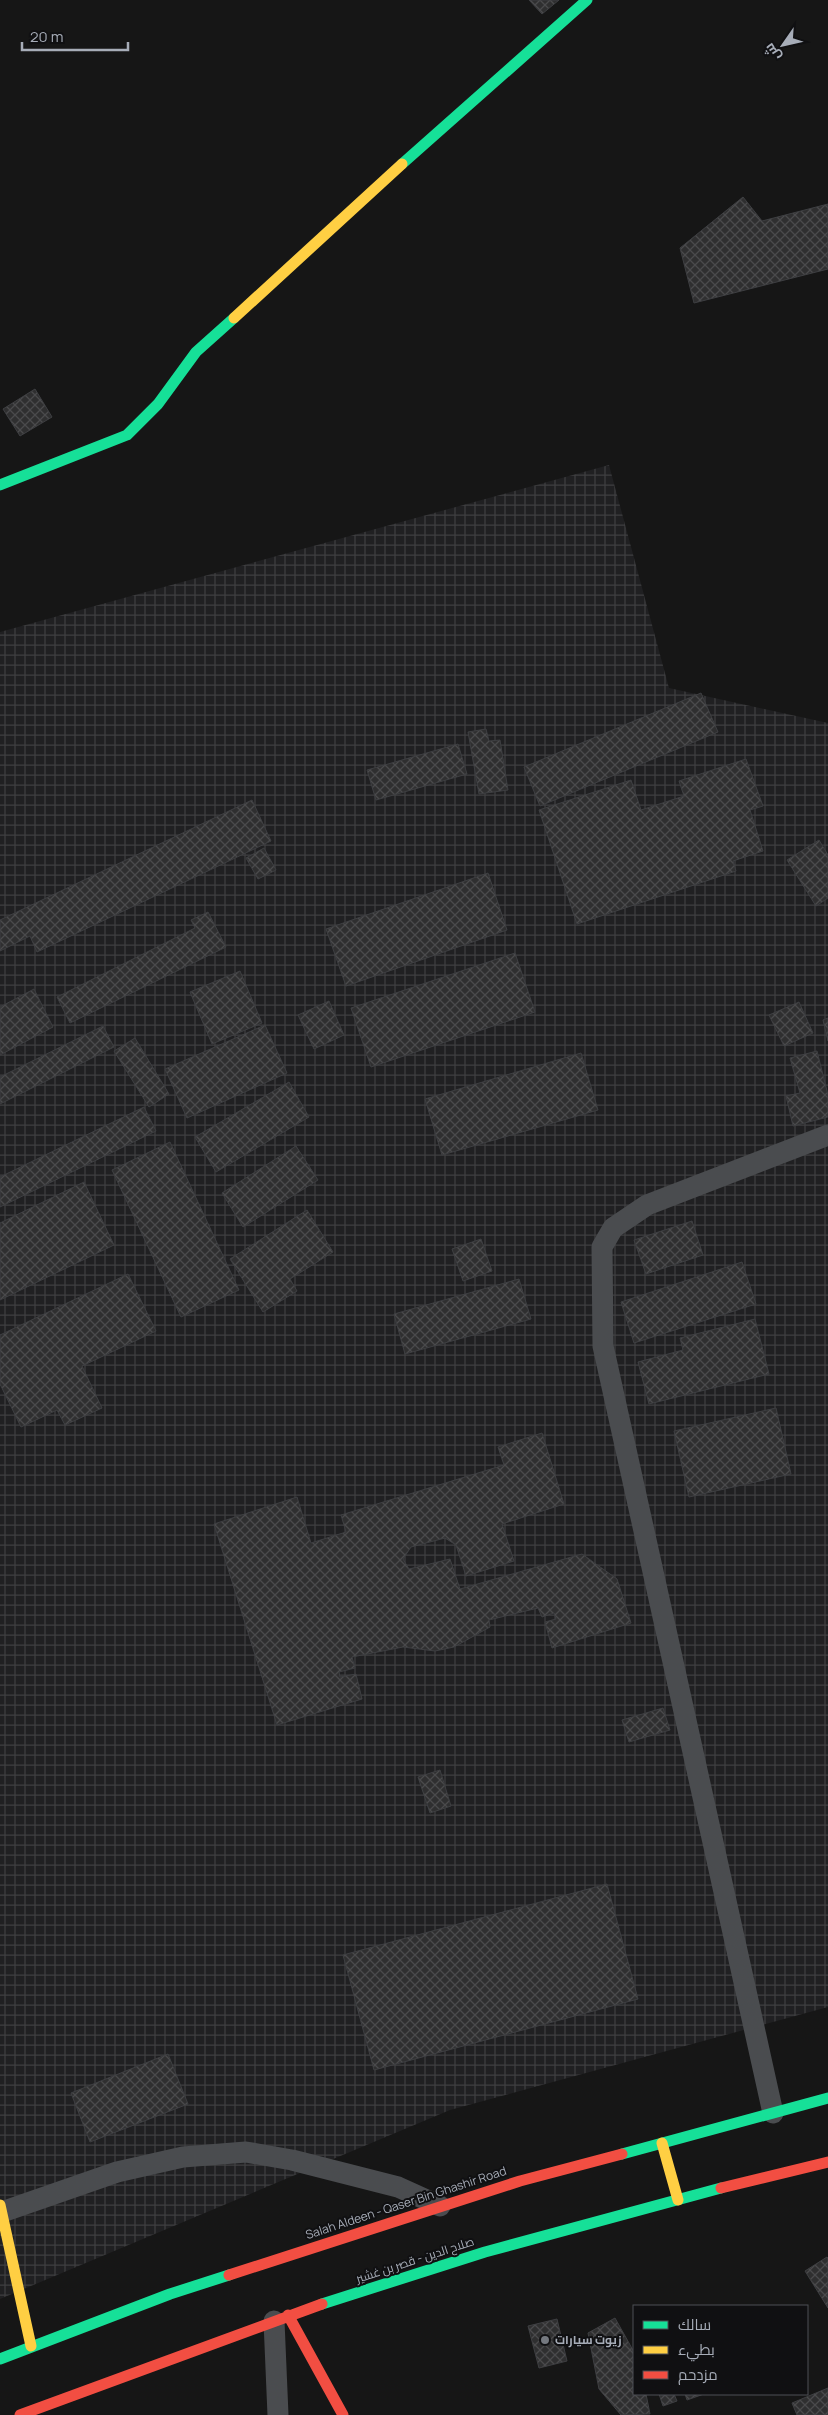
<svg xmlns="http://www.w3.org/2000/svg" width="828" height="2415" font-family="Manrope,Cairo,sans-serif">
<defs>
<pattern id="industrial-grid" width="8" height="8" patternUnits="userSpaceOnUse" patternTransform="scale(1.25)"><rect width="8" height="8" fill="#202022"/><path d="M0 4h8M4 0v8" fill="none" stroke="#3e3e40"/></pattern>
<pattern id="building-cross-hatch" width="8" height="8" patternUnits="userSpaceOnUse" patternTransform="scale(1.25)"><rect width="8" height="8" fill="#2f2f30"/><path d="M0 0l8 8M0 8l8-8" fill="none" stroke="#4a4a4c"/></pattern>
</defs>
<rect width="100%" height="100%" fill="#161616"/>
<!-- industrial -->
<path fill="url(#industrial-grid)" d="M609,465L669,688L828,723V2007L450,2110L0,2299V632Z"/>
<!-- building -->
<path fill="url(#building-cross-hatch)" stroke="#3e3f42" d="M529,0H559L542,14Z
M743,197L762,221L828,204V269L694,303L680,248Z
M35,389L52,417L20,436L3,409Z
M701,693L718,732L540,806L524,767Z
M486,729L489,741L500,740L508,790L479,794L468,732Z
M458,744L467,774L376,800L367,770Z
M746,759L763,806L750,810L763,851L733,861L736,871L577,924L539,810L631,780L641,810L684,796L679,781Z
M252,800L271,841L37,952L30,936L0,951V920Z
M819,840L828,855V898L816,906L787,860Z
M264,848L276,870L258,879L246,858Z
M488,873L507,930L346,986L326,929Z
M208,912L226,947L70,1023L57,997L195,928L191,920Z
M515,953L535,1012L371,1067L351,1008Z
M240,971L262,1023L212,1044L190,992Z
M34,989L53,1027L0,1055V1007Z
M329,1001L344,1035L314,1049L298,1015Z
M799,1002L813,1033L784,1046L769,1015Z
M828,1018V1041L823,1020Z
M265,1025L287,1073L187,1118L165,1069Z
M103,1026L114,1047L0,1104V1077Z
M135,1038L169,1094L149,1107L114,1051Z
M817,1051L828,1095V1117L793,1126L786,1096L800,1093L790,1058Z
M581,1053L598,1110L442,1155L425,1099Z
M289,1082L309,1117L216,1172L195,1137Z
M144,1107L156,1131L0,1207V1177Z
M170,1142L239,1290L181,1317L112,1170Z
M296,1146L318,1180L243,1227L222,1193Z
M84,1182L114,1245L0,1300V1223Z
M307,1210L333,1252L290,1279L297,1291L263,1312L230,1259Z
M692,1221L703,1255L646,1274L634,1240Z
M481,1239L492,1271L463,1281L452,1249Z
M742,1262L756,1304L634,1343L621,1302Z
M128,1274L156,1331L82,1366L102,1408L65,1425L57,1410L21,1427L0,1384V1335Z
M519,1279L531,1319L405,1354L394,1314Z
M755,1319L769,1374L649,1404L638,1362L683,1350L680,1338Z
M776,1408L791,1474L689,1497L674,1431Z
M542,1433L564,1504L502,1524L514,1561L466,1576L456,1545L445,1538L411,1547L403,1559L409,1569L450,1559L460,1589L582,1554L617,1579L631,1623L552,1648L545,1622L556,1619L554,1613L542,1617L538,1608L489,1620L490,1627L454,1647L435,1651L403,1647L352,1657L355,1668L339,1672L340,1677L356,1674L362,1699L277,1725L214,1524L297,1497L311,1543L346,1532L341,1515L504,1465L498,1447Z
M663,1708L670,1730L629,1742L622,1720Z
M440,1770L451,1806L430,1813L418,1777Z
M607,1884L638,1999L374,2070L343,1955Z
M168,2054L188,2104L90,2142L71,2093Z
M827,2257L828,2258V2308L805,2271Z
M615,2318L634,2352V2394H646L650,2414L621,2415L599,2389L588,2333Z
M557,2319L567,2361L539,2368L528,2326Z
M828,2388V2415H797L792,2403Z
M659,2394H674L677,2401L663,2406Z
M685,2394H704L687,2400Z"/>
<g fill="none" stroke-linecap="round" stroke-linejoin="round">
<!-- lane -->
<path stroke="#4a4c4f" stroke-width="21" d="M773,2113L603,1346L602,1247L613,1228L647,1205L828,1135
M2,2212L117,2172L183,2157L246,2152L292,2160L398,2187L440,2206
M274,2321L278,2415"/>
<!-- fast -->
<path stroke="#16e098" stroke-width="11" d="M402,164L587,0
M0,485L127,435L158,404L196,352L234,318
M622,2154L828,2098
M322,2304L485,2252L721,2188
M0,2359L170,2294L229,2275"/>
<!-- slow -->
<path stroke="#ffcf43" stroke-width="11" d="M234,318L402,164
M662,2143L678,2200
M0,2205L31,2346"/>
<!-- jam -->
<path stroke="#f24e42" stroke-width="11" d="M721,2188L828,2162
M229,2275L520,2181L622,2154
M288,2315L343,2415
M20,2415L322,2304"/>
</g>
<!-- markers -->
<circle fill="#74787f" stroke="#101012" stroke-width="2" cx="545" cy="2340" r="5"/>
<g text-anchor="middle" stroke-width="4" stroke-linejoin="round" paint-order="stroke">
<!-- street labels -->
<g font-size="12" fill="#a7adb8" stroke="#101012">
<text transform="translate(406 2203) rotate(-18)" y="4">Salah Aldeen - Qaser Bin Ghashir Road</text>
<text transform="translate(415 2260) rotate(-18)" y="4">صلاح الدين - قصر بن غشير</text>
</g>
<!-- poi labels -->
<g font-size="12" font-weight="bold" fill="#a7adb8" stroke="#101012" text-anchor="start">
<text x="555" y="2344">زيوت سيارات</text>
</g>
</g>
<!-- legend -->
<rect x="633" y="2305" width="175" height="90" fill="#101012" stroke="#4c4f54"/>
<rect x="643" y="2321" width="25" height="8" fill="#16e098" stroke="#4c4f54"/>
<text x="678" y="2330" font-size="15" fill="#a7adb8">سالك</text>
<rect x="643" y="2346" width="25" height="8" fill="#ffcf43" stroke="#4c4f54"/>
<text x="678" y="2355" font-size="15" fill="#a7adb8">بطيء</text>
<rect x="643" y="2371" width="25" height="8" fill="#f24e42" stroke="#4c4f54"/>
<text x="678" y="2380" font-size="15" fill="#a7adb8">مزدحم</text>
<!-- north arrow -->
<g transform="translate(783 45) rotate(236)" stroke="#101012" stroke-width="4" paint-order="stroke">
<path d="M0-4L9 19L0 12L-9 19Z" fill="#a7adb8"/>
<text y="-8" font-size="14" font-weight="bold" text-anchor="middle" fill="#a7adb8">ش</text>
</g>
<!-- scale -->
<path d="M22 42v8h106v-8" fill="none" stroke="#a7adb8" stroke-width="2.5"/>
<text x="30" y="42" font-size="15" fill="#a7adb8" stroke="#101012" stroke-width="4" paint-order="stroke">20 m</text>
</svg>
